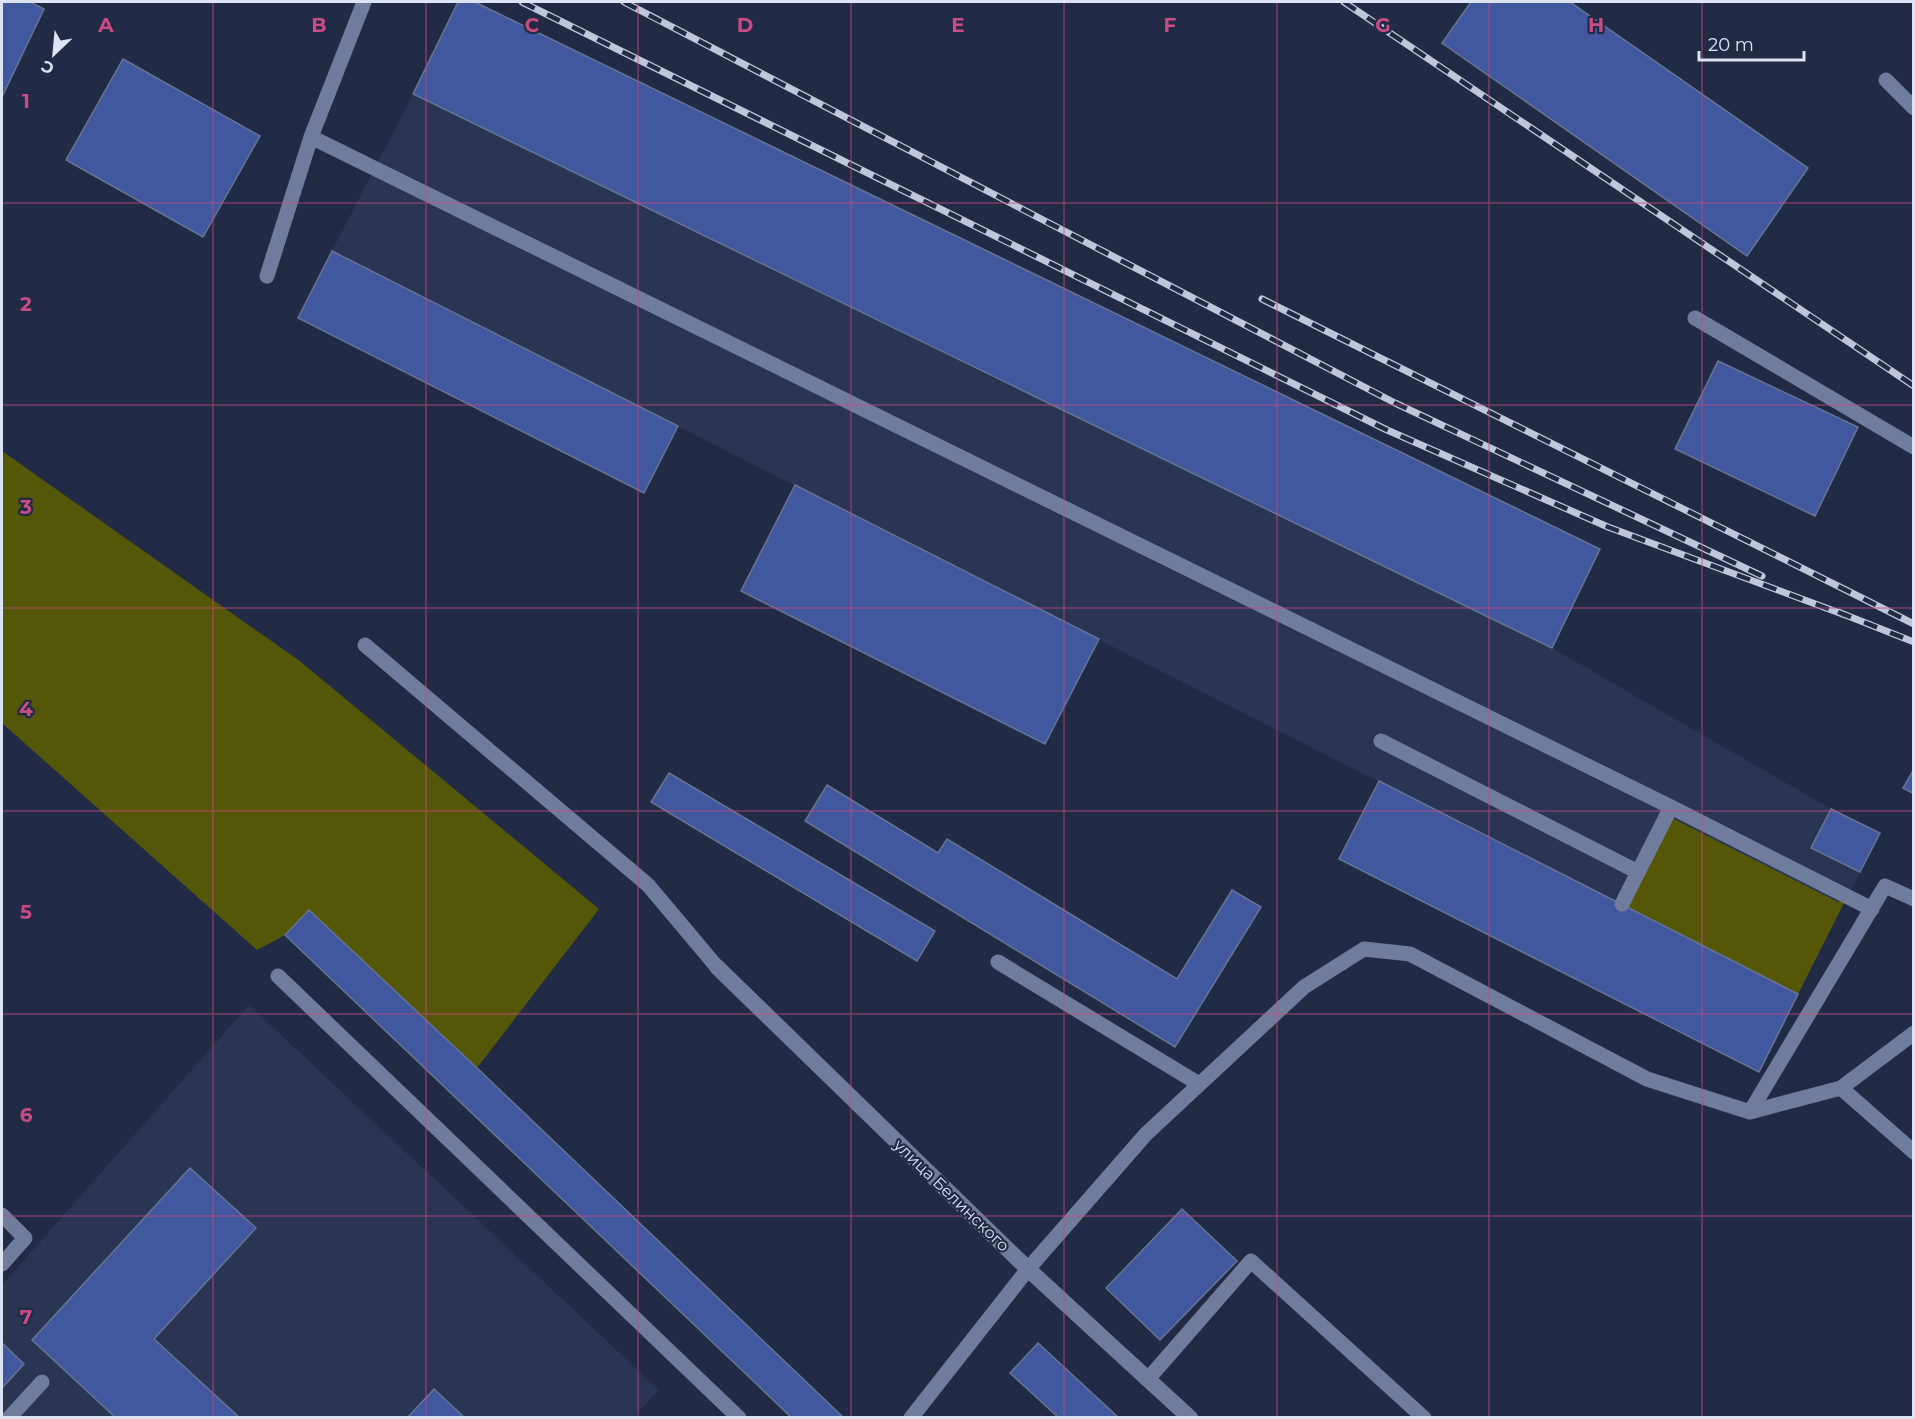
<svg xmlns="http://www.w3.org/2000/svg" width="1915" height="1419" font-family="Montserrat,sans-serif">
<rect width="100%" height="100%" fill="#222b45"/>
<!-- built -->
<path fill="#2a3554" d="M413,94L1552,648L1831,809L1812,848L1860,872L1798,994L332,251Z
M249,1005L659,1390L632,1418H2V1285Z"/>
<!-- green -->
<path fill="#555706" d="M1672,818L1838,902L1847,897L1798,994L1622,904Z"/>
<!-- forest -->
<path fill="#555708" d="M2,451L301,662L599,909L477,1068L309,910L285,935L257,950L2,723Z"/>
<!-- building -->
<path fill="#41589e" stroke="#687493" stroke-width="1.5" d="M2,2H30L44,9L2,97Z
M458,2H475L1600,549L1552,648L413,94Z
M1471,2H1570L1808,168L1747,256L1442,43Z
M123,59L260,136L203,237L66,160Z
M332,251L678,426L644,493L298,318Z
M1718,361L1858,427L1815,516L1675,449Z
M795,485L1099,639L1045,744L741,591Z
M1914,769V794L1903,788Z
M669,773L935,931L917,961L651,802Z
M1379,781L1798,994L1759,1072L1339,859Z
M827,785L938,853L947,839L1177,979L1232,890L1261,907L1175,1047L805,821Z
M1831,809L1880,833L1860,872L1811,848Z
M309,910L477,1068L844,1418H792L285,935Z
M190,1168L256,1228L154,1339L240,1418H116L32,1340Z
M1182,1209L1237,1261L1160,1340L1106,1288Z
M2,1343L24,1364L2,1388Z
M1038,1343L1119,1418H1059L1010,1373Z
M434,1389L465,1418H407Z"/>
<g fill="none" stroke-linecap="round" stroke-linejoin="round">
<!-- service -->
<path stroke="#707c9b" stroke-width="15" d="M1886,80L1914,108
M311,137L1671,807
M267,276L311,137L364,2
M1695,318L1914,447
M365,645L648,885L717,967
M1381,741L1638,872
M1622,904L1671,807L1872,909
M998,962L1199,1084
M278,976L739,1418
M1841,1088L1914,1152
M1750,1112L1841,1088L1914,1033
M2,1215L25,1238L2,1264
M1148,1379L1251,1261L1424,1418
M9,1418L42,1382
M911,1418L1028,1269L1146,1134L1304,987L1364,949L1410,954L1647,1079L1750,1112L1885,886L1914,899"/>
<!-- minor -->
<path stroke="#707c9b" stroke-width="16" d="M717,967L1028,1269L1190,1418"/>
<defs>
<path id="rail" d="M522,2L1387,430L1608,527L1845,615
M624,2L1395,403L1762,576
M1344,2L1914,386
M1262,299L1914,624
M1838,612L1914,642"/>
</defs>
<!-- rail casing -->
<use href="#rail" stroke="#bec6d9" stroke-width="7"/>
<!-- rail -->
<use href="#rail" stroke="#222b45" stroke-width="4.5" stroke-dasharray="14" stroke-linecap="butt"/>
</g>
<!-- grid -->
<path fill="none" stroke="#c84b82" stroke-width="1.5" stroke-opacity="0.55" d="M213,2V1418M426,2V1418M638,2V1418M851,2V1418M1064,2V1418M1277,2V1418M1489,2V1418M1702,2V1418M2,203H1914M2,405H1914M2,608H1914M2,811H1914M2,1014H1914M2,1216H1914"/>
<g text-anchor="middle" stroke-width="4.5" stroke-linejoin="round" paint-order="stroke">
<!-- street labels -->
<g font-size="16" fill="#dce3f5" stroke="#222b45">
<text transform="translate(952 1195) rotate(44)" y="6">улица Белинского</text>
</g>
</g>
<g font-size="20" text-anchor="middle" font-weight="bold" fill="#c84b82" stroke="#222b45" stroke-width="4.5" stroke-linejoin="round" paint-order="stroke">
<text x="106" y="32">A</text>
<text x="319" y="32">B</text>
<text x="532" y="32">C</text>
<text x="745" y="32">D</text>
<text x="958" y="32">E</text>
<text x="1170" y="32">F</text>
<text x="1383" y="32">G</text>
<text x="1596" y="32">H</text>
<text x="26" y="108">1</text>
<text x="26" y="311">2</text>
<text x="26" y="514">3</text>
<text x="26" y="716">4</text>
<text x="26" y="919">5</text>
<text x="26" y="1122">6</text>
<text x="26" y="1324">7</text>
</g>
<!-- border -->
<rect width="1915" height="1419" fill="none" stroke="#dce3f5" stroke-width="6"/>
<!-- north arrow -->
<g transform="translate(54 54) rotate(206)" stroke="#222b45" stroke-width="4.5" paint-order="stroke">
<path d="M0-4.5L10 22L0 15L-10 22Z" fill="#dce3f5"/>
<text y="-9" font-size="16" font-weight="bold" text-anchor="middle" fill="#dce3f5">С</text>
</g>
<!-- scale -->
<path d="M1699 51v9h105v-9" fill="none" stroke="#dce3f5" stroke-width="3"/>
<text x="1708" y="51" font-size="18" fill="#dce3f5" stroke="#222b45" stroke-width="4.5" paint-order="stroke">20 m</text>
</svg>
